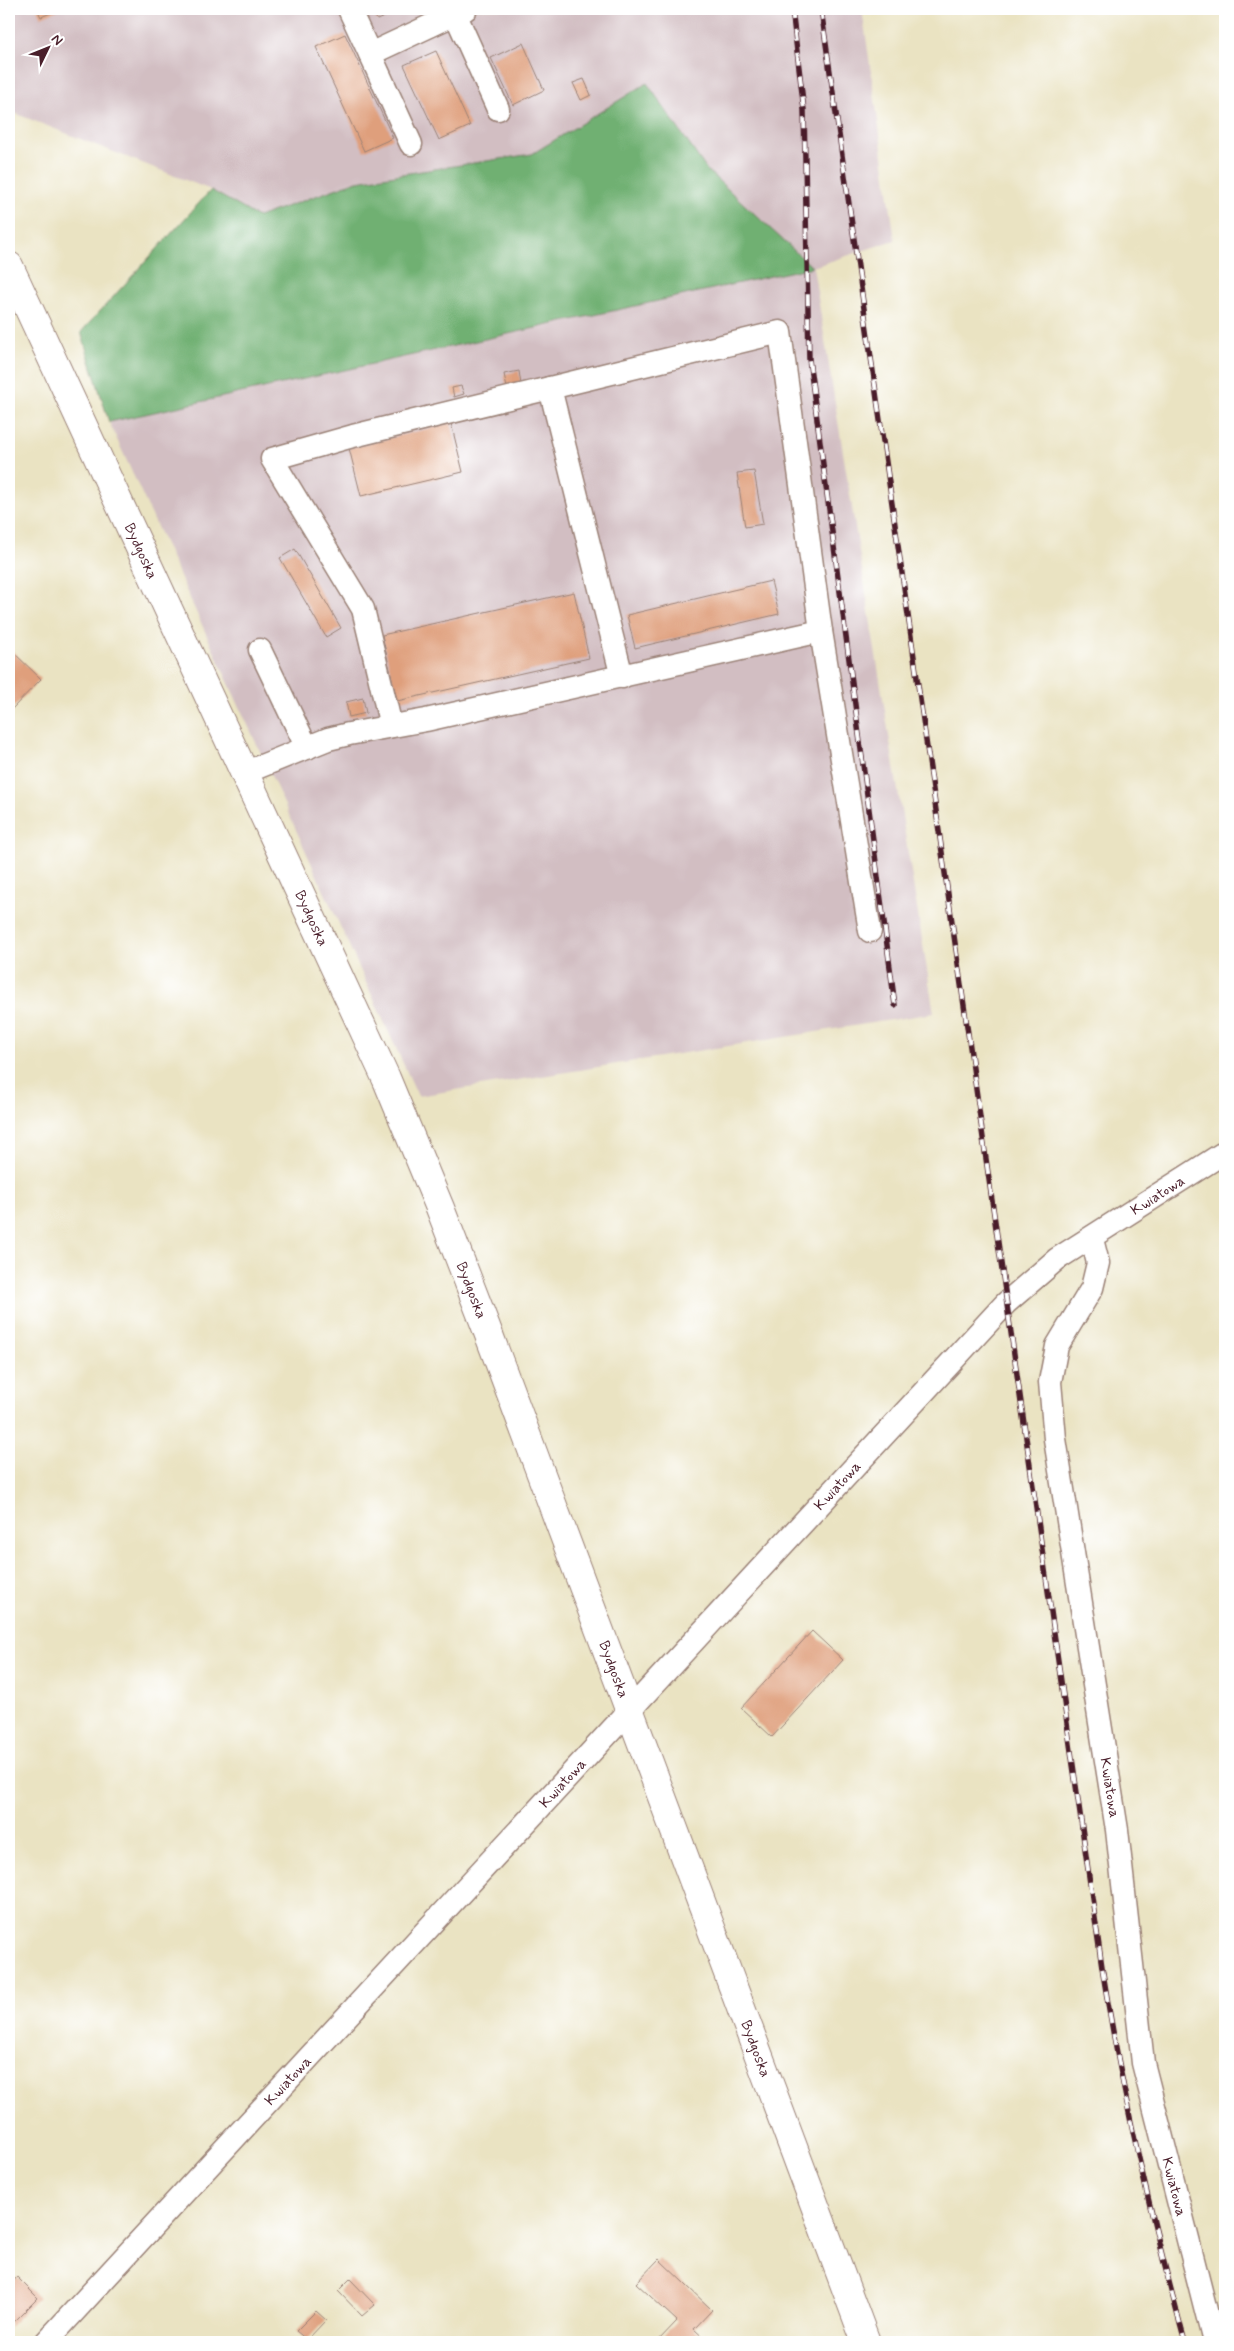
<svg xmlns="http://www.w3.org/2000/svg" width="1234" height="2351" font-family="Mynerve,sans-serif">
<rect width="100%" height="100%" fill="#fff"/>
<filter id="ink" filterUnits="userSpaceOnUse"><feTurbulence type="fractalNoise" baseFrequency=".02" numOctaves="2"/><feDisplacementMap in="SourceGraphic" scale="10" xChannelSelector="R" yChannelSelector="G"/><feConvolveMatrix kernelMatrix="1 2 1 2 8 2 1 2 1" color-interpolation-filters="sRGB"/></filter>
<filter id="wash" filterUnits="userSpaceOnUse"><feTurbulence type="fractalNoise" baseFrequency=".0096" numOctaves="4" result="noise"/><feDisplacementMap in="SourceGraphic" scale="20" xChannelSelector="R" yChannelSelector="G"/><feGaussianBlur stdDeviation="1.12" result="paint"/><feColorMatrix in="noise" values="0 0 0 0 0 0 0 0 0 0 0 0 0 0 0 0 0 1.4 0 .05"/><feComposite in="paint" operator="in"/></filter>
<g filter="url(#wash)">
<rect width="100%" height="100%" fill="#eae3c2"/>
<!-- industrial -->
<path fill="#d2bec2" d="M9,9H862L895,240L813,267L934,1013L418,1096L109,422L811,267L357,181L258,217L211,190L9,111Z"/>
<!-- forest -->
<path fill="#6fb072" stroke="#5c684e" d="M647,83L707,170L812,267L109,422L81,332L211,190L258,217L357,181L532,154Z"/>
<g id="blocks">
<!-- building -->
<path fill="#df9f7b" d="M37,9H60L41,17Z
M372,9H402L377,20Z
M621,9H634L623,13Z
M345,34L393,138L364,151L316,47Z
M523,43L544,90L513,105L491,58Z
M436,51L470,126L439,140L404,65Z
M584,79L591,95L581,100L573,83Z
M519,371L521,385L507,388L504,374Z
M461,386L464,394L454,397L452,388Z
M451,423L463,472L361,496L349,448Z
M754,471L763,524L745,527L737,473Z
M295,549L341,628L326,637L280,558Z
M771,581L779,614L635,648L627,615Z
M574,592L589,658L397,701L382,635Z
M11,650L41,679L9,712V653Z
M363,698L366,713L349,717L346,702Z
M812,1631L843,1660L772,1737L741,1708Z
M659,2259L712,2310L694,2329L708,2342H657L677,2321L636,2283Z
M17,2277L38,2298L9,2327V2286Z
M350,2279L375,2305L362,2316L338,2291Z
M316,2311L326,2320L307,2340L296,2331Z"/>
</g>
</g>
<g filter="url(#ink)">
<use href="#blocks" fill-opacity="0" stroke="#9a8176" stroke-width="1"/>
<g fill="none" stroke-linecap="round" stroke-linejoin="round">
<defs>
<g id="minor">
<path d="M349,9L370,54L466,9"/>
<path d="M453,9L498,109"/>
<path d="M370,54L411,144"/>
<path d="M260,650L307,748"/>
<path d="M622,677L550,388L780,332L821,631L870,931"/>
<path d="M391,726L363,609L272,459L353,436L550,388"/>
<path d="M244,773L328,739L349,734L426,720L821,631"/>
<path id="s1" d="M1092,1239L1098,1263L1092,1288L1057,1346L1050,1382L1055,1439L1117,1830L1143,2063L1214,2342"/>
<path id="s2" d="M46,2342L1006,1303L1057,1259L1225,1152"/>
</g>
<g id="major">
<path id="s3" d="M9,266L386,1078L440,1208L486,1327L866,2342"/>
</g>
</defs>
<!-- minor casing -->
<use href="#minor" stroke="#9a8176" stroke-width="25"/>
<!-- major casing -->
<use href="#major" stroke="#9a8176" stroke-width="30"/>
<!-- minor -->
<use href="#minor" stroke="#fff" stroke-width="22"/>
<!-- major -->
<use href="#major" stroke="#fff" stroke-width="28"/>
<defs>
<path id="rail" d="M792,9L804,110L809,359L895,1005
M821,9L1102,1967C1122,2094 1151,2218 1185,2342"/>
</defs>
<!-- rail casing -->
<use href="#rail" stroke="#4a1f2b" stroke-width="5.5"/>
<!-- rail -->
<use href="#rail" stroke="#fff" stroke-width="4" stroke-dasharray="11" stroke-linecap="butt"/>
</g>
</g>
<g text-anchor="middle" stroke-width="4" stroke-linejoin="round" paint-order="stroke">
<!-- street labels -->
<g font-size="15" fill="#4a1f2b" stroke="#fff">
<text dy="5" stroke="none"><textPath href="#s3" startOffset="314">Bydgoska</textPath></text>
<text dy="5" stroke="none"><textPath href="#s3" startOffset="719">Bydgoska</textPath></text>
<text dy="5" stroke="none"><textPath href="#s2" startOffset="1601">Kwiatowa</textPath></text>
<text dy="5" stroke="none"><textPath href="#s3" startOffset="1124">Bydgoska</textPath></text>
<text dy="5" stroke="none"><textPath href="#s2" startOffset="1166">Kwiatowa</textPath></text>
<text dy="5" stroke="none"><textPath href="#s3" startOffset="1529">Bydgoska</textPath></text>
<text dy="5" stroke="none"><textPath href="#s2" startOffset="761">Kwiatowa</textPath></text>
<text dy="5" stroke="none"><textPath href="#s1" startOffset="565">Kwiatowa</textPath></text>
<text dy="5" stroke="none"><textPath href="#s3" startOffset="1934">Bydgoska</textPath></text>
<text dy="5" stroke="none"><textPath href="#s2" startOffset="356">Kwiatowa</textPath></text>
<text dy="5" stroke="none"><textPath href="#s1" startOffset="970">Kwiatowa</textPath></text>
</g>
</g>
<!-- margin -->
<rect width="1234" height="2351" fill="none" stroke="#fff" stroke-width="30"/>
<!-- north arrow -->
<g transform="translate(48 48) rotate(47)" stroke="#ffffff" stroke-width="4" paint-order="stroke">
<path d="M0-4L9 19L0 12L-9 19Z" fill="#4a1f2b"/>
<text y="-8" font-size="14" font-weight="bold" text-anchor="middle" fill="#4a1f2b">N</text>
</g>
</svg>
